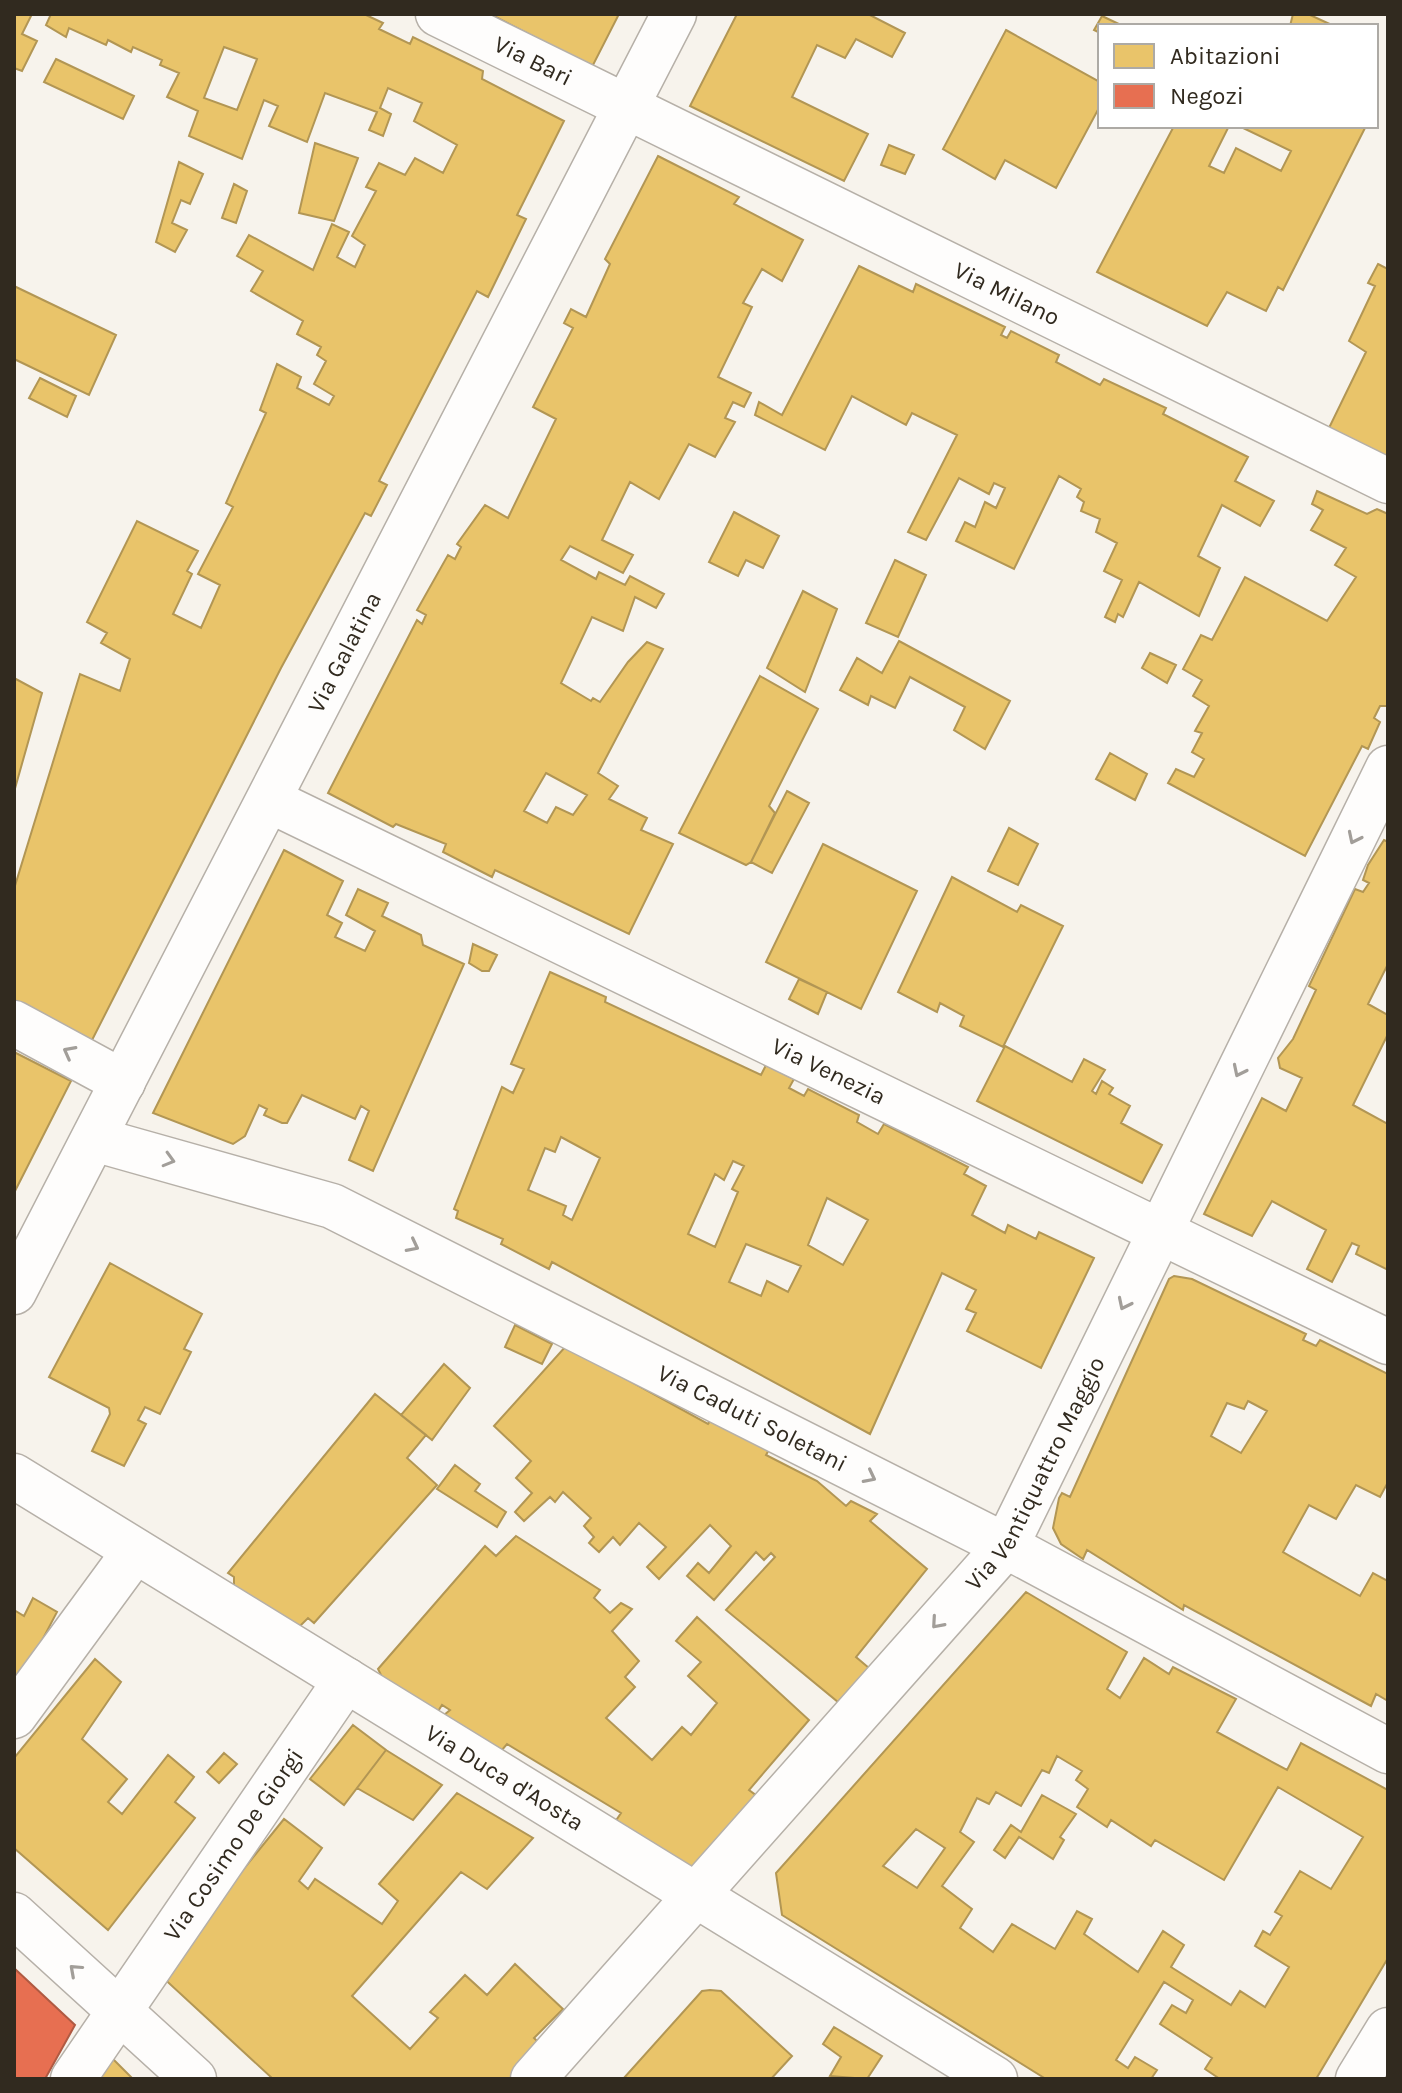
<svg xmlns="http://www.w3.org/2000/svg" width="1402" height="2093" font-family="Karla,sans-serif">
<rect width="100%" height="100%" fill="#f7f3ec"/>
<!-- homes -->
<path fill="#e9c46a" stroke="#b29654" stroke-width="2" fill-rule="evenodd" d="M14,14H32L22,34L37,41L22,71L14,68Z
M51,14H364L383,23L379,29L410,44L413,37L483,71L482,79L564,121L517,215L526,219L488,297L477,291L379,481L387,485L371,516L365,513L281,668L87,1050L14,1012V889L80,674L120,691L130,659L101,643L107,633L87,622L137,521L198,551L187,571L192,574L173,614L201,628L220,585L198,574L233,507L226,503L266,413L260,410L277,364L301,377L297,388L329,405L334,396L314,384L326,361L317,355L321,347L297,334L303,321L251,291L263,271L237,256L249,235L313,270L332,224L349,232L337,257L355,267L365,245L352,236L376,191L366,187L379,163L405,175L415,158L443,173L457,145L414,121L422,103L388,88L380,108L391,114L383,136L369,130L377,112L325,93L307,142L269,126L278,106L264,100L242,159L189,136L198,111L167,97L179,73L160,65L162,60L133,47L131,52L108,40L106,45L69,28L66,37L46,25ZM224,47L257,59L237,110L204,98Z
M490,14H619L592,67Z
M737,14H868L905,33L892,57L856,39L845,58L817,45L792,97L868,134L844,181L690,106Z
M1293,14H1308L1334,26H1290Z
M1102,16L1123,26H1100V33L1094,30Z
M1006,30L1100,82V106L1056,188L1005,160L995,179L943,149Z
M56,59L134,96L123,119L44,82Z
M1174,126H1229L1209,166L1224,173L1236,148L1281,171L1291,151L1239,126H1366L1283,290L1278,287L1266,311L1227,292L1207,326L1097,272Z
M315,143L358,158L334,221L299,213Z
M889,145L914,155L905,174L881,165Z
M658,156L739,197L734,204L803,240L782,281L762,269L743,303L752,307L718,377L751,393L744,407L733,402L725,418L735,422L715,457L689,444L659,499L630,482L602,540L633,555L623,573L570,546L561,560L596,579L599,572L625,585L630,576L664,594L656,608L635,597L623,631L592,617L561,683L591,701L593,698L600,702L628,662L647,642L663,649L598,773L618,786L609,799L647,818L641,830L673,844L629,934L495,870L492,877L443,852L446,844L396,824L393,827L328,793L417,620L422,624L426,615L417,610L448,555L455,559L461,547L457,544L485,505L508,518L556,419L533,407L573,328L564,323L571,309L586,317L610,264L605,259ZM546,773L587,795L573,815L556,807L547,823L524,811Z
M179,162L203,174L190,204L181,200L172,223L187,230L175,252L156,242Z
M234,184L247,191L236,223L222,218Z
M1378,264L1388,269V462L1327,432L1366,352L1349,341L1375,286L1368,283Z
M859,266L913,292L916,284L1005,327L1001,335L1007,338L1011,331L1059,355L1056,362L1100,385L1104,379L1166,408L1163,414L1248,457L1235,481L1274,501L1260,526L1222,505L1198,556L1220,568L1199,616L1139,582L1123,617L1118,614L1115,622L1105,617L1122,580L1104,571L1117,543L1096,532L1100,519L1081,511L1084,502L1077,497L1081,489L1059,476L1014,569L956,541L965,522L975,527L985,502L996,508L1005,488L994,483L989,494L959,478L926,540L908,532L957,435L912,413L906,425L852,396L825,450L755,415L759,402L782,415Z
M14,286L116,335L89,395L14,359Z
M40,378L76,396L67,417L29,398Z
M1317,491L1367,514L1377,509L1388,514V706H1380L1374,718L1380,722L1368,749L1362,746L1305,856L1168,783L1176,769L1194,777L1204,759L1192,752L1202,733L1195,731L1209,706L1193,696L1202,680L1183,669L1201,635L1212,640L1245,577L1327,621L1356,577L1335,565L1346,548L1311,530L1323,510L1312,504Z
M734,512L779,536L763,568L746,560L738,576L709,562Z
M895,560L926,575L898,637L866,623Z
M803,591L837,609L805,692L767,668Z
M899,641L1010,701L985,749L954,730L965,707L910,677L895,708L871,696L868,705L840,690L857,658L882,673Z
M1150,653L1176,665L1167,683L1142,668Z
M760,676L818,709L769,806L775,813L751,862L746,865L679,833Z
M14,678L42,693L14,792Z
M1110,753L1147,774L1135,800L1096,779Z
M787,791L809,803L772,873L751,862Z
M1009,828L1038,844L1018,885L988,871Z
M1384,840L1388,842V964L1368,1004L1388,1015V1034L1353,1105L1388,1124V1270L1356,1254L1359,1246L1352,1243L1332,1282L1307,1269L1326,1230L1272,1201L1252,1236L1204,1214L1262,1098L1286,1111L1302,1078L1280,1068L1278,1058L1293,1039L1316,990L1309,986L1355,889L1363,892L1369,883L1363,880L1368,865Z
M823,844L917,891L861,1009L766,962Z
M284,850L343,881L327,915L342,923L335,937L365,951L375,931L346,915L358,889L388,903L382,916L421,935L423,945L464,964L373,1171L349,1160L369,1111L361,1106L355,1119L302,1095L287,1123H282L264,1115L267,1109L259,1105L245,1136L233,1144L153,1113Z
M952,877L1017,912L1021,905L1063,926L1003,1047L960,1026L964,1016L940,1003L937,1012L898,992Z
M473,944L497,955L489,971H482L469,963Z
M550,972L606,997L605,1002L761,1075L766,1065L794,1079L789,1088L804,1096L808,1089L859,1115L857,1122L878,1134L884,1124L968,1167L964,1174L986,1186L972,1215L1005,1233L1008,1225L1036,1239L1039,1232L1094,1258L1041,1368L967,1331L976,1313L966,1309L976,1290L942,1273L870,1434L552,1262L549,1269L501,1244L503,1239L456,1218L458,1211L454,1209L502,1087L513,1093L524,1069L511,1064ZM561,1137L600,1158L572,1220L563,1215L566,1206L528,1190L545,1148L555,1152ZM733,1161L744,1166L732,1189L738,1192L715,1247L688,1234L715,1174L724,1180ZM827,1198L868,1220L843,1265L808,1245ZM746,1244L801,1266L788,1292L767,1281L761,1296L729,1282Z
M799,979L827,992L818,1014L789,999Z
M1005,1046L1072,1082L1084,1059L1105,1070L1092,1091L1096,1094L1102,1081L1113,1088L1109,1094L1130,1106L1121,1123L1162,1145L1142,1183L977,1101Z
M14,1052L71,1081L14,1193Z
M110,1263L202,1314L184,1349L191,1352L160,1414L145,1407L138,1420L146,1424L124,1466L92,1451L110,1414L109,1408L49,1377Z
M1174,1276L1192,1279L1306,1334L1303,1340L1316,1346L1320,1340L1388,1374V1482L1380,1497L1356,1485L1336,1519L1309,1505L1283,1552L1360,1596L1373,1573L1388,1581V1701L1376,1694L1371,1706L1184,1605L1183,1610L1087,1550L1083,1559L1061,1544L1053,1528L1059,1498L1062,1493L1070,1497L1169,1279ZM1248,1401L1267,1411L1241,1453L1211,1436L1227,1403L1244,1409Z
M515,1325L552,1344L542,1364L505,1347Z
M566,1346L708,1424L713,1417L771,1446L766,1455L817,1481L846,1506L851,1501L877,1514L870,1521L927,1569L856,1657L869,1668L838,1702L726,1610L775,1557L771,1553L764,1560L756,1552L714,1600L687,1576L698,1563L709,1573L731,1546L710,1525L659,1579L647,1567L666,1547L639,1523L620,1545L613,1537L599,1552L589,1543L594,1537L584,1526L591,1518L563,1492L555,1502L550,1497L524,1521L515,1512L532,1493L516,1478L531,1461L494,1426Z
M444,1364L470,1388L432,1440L401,1415Z
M375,1394L426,1435L407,1458L437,1485L314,1623L308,1618L300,1626H294L234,1586V1577L228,1573Z
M455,1465L480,1484L475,1491L506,1512L497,1527L437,1489Z
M516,1536L600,1590L594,1598L610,1613L621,1603L632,1609L612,1631L639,1661L625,1677L635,1687L606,1718L652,1760L682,1727L691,1735L717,1703L688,1676L701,1662L676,1641L697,1617L809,1720L749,1790L757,1796L689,1871L615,1822L621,1813L507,1744L502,1750L444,1715L450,1710L442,1705L437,1713L384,1681L378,1669L485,1546L496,1556Z
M1026,1592L1127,1652L1107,1689L1120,1698L1144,1658L1169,1674L1173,1667L1236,1699L1217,1732L1287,1770L1301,1743L1388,1790V1958L1316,2079H1220L1205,2069L1212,2058L1160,2024L1172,2005L1186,2013L1193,2000L1164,1982L1116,2060L1128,2068L1135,2057L1157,2070L1151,2079H1046L782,1915L776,1873ZM1057,1756L1082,1771L1076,1780L1088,1789L1077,1807L1107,1827L1111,1820L1151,1846L1155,1840L1224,1880L1278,1787L1363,1837L1331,1889L1300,1871L1275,1912L1282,1916L1270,1935L1263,1931L1255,1946L1289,1967L1265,2007L1240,1991L1231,2005L1171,1967L1184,1945L1163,1931L1138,1972L1084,1934L1092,1919L1077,1911L1055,1949L1012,1924L993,1952L960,1928L972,1909L942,1886L974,1842L960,1832L977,1798L989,1804L996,1792L1021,1806L1042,1770L1049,1773ZM916,1829L945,1848L917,1888L883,1866Z
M33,1598L57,1612L14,1694V1610L24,1616Z
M95,1659L121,1682L82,1739L127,1779L108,1802L122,1814L168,1755L194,1777L175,1802L195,1818L108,1930L14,1848V1758Z
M353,1725L386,1750L344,1805L310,1779Z
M386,1750L442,1785L413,1820L357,1788Z
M224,1753L237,1764L219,1783L207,1772Z
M457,1793L533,1838L487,1889L461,1872L352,1996L410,2049L438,2018L430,2012L465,1975L487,1995L515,1964L563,2009L534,2038L541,2045L511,2079H273L159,1974L284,1819L322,1848L299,1881L308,1889L315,1879L382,1924L398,1901L379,1884Z
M1042,1795L1076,1814L1060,1837L1064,1840L1053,1859L1019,1837L1005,1858L994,1850L1011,1825L1021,1832Z
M710,1990L721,1991L792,2056L771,2079H623L702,1991Z
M834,2027L882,2056L867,2079L830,2076L841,2057L823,2044Z
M100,2046L133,2079H79Z"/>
<!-- shops -->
<path fill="#e76f51" stroke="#b05a42" stroke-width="2" d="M14,1968L75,2025L45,2079H14Z"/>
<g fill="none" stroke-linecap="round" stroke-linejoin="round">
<defs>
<g id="street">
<path id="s1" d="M438,14L1388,481"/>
<path id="s2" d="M269,800L1388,1342"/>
<path d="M14,1023L123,1082"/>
<path id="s3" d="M94,1139L332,1206L1006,1546L1388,1751"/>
<path id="s4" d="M14,1476L995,2079"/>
<path d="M14,1716L135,1551"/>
<path id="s5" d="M73,2079L346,1680"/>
<path id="s6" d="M533,2079L1006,1546L1388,768"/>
<path d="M1358,2079L1388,2030"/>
</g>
<g id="secondary">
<path id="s7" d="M14,1292L674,14"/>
<path d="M14,1915L194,2079"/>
</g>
</defs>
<!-- street casing -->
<use href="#street" stroke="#b6b0a8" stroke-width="47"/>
<!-- secondary casing -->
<use href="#secondary" stroke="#b6b0a8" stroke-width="47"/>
<!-- street -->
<use href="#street" stroke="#fefdfc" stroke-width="44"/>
<!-- secondary -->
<use href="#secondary" stroke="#fefdfc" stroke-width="44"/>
</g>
<!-- one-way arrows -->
<defs><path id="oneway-chevron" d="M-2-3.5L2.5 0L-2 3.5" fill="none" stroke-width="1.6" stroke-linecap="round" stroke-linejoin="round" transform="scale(2)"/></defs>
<g stroke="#a29e99">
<use href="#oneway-chevron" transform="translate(1354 838) rotate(116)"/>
<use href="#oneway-chevron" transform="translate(69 1052) rotate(-152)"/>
<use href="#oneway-chevron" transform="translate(1239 1071) rotate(116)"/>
<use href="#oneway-chevron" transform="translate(169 1160) rotate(16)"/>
<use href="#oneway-chevron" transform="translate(413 1246) rotate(27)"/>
<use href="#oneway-chevron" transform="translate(1124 1304) rotate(116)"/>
<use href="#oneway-chevron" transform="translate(870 1477) rotate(27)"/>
<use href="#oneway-chevron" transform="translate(937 1623) rotate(131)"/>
<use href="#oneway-chevron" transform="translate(75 1970) rotate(-138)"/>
</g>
<g text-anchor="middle" stroke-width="8" stroke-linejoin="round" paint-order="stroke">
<!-- street labels -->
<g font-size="24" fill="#312a1f" stroke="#fff">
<text dy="8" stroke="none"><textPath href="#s1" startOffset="106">Via Bari</textPath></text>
<text dy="8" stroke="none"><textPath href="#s1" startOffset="634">Via Milano</textPath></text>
<text dy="8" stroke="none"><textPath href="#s7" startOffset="720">Via Galatina</textPath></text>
<text dy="8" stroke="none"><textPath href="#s2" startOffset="622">Via Venezia</textPath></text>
<text dy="8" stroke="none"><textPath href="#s3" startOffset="718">Via Caduti Soletani</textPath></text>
<text dy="8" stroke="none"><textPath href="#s6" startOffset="790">Via Ventiquattro Maggio</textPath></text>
<text dy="8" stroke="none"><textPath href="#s4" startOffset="576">Via Duca d'Aosta</textPath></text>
<text dy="8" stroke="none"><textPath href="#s5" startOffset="284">Via Cosimo De Giorgi</textPath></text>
</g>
</g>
<!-- border -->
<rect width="1402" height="2093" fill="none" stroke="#312a1f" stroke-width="32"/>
<!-- legend -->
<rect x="1098" y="24" width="280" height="104" fill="#ffffff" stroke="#adaaa5" stroke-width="2"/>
<rect x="1114" y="44" width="40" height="24" fill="#e9c46a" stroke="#adaaa5" stroke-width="2"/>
<text x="1170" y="64" font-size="24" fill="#312a1f">Abitazioni</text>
<rect x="1114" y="84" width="40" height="24" fill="#e76f51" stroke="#adaaa5" stroke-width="2"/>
<text x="1170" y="104" font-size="24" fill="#312a1f">Negozi</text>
</svg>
